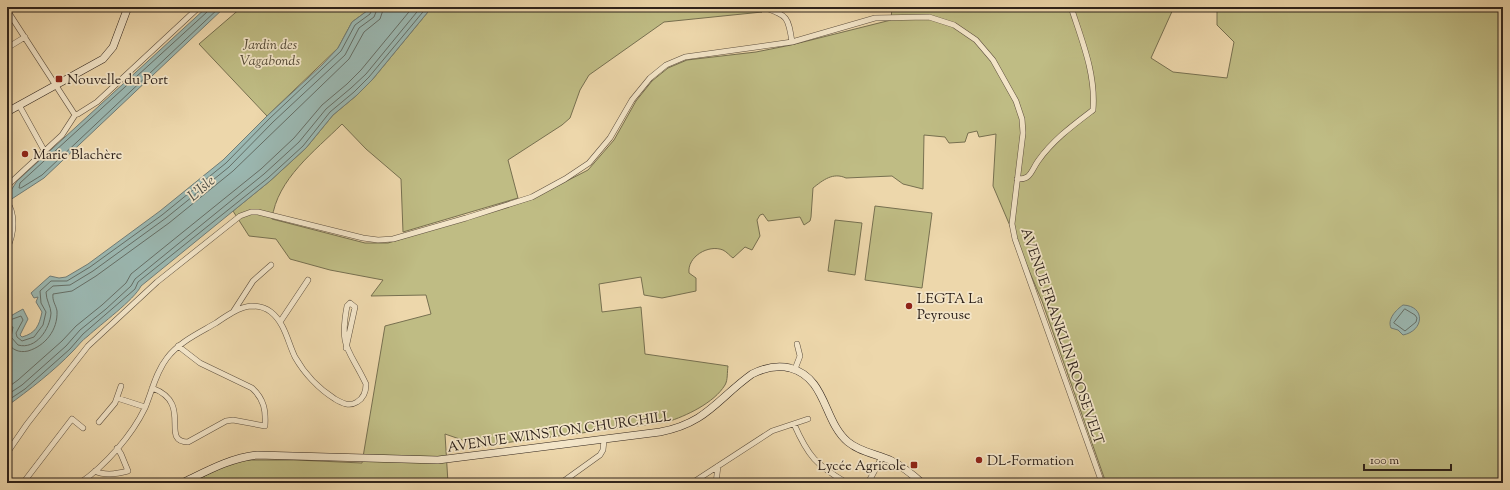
<svg xmlns="http://www.w3.org/2000/svg" width="1510" height="490" font-family="'Sorts Mill Goudy',serif">
<rect width="100%" height="100%" fill="#edd7ab"/>
<filter id="stains"><feTurbulence type="fractalNoise" baseFrequency=".005" numOctaves="4"/><feColorMatrix values="0 0 0 0 .2 0 0 0 0 .09 0 0 0 0 .02 0 0 0 .5 -.17"/></filter>
<radialGradient id="worn" r=".72"><stop offset=".6" stop-color="#630" stop-opacity="0"/><stop offset="1" stop-color="#630" stop-opacity=".3"/></radialGradient>
<!-- green -->
<path fill="#bfbc84" stroke="#777050" d="M242,7H369L367,11L352,22L338,48L267,116L199,44Z
M432,7H749L762,12L664,22L589,75L580,90L570,118L562,125L508,160L518,198L403,232L401,179L366,149L342,124C315,151 277,179 272,219L365,243H388L530,200L588,170L614,140L636,101L652,81L668,68L687,60L756,52L791,45L891,20L892,7H1174L1151,58L1173,72L1227,78L1234,42L1217,25V7H1503V483H1106L1042,301L993,186L996,134L979,137L977,131L968,133L965,142L949,143L945,137L924,135L923,189L903,184L892,176L846,178C833,172 823,180 813,188L811,217L810,221L804,225L800,217L768,221L763,214L760,215L757,220L760,236L752,250L745,247L733,258C730,256 727,252 723,250C708,244 687,257 689,273L696,278V291L662,298L644,295L641,277L599,284L602,312L641,307L645,354L728,366C727,372 728,380 725,385C714,403 686,416 667,422L480,446L445,434L448,483H190L227,465L244,460H296L362,463L385,326L431,314L426,295L371,296L383,280L330,270L290,259L276,239L249,236L233,211L270,181L306,148L333,115L357,95L372,80Z
M875,206L932,213L922,288L865,280Z
M835,220L862,223L855,275L828,271Z"/>
<!-- water -->
<path fill="#9bb8b2" stroke="#707c76" d="M207,7H225L44,178L7,202V192H10L17,181Z
M369,7H432L372,80L357,95L333,115L306,148L270,181L141,286C134,300 101,324 88,336C82,340 78,346 73,351C55,370 28,391 7,406V318L23,309L28,319L20,335L22,337C36,333 39,326 42,312L36,302L38,297L34,298L31,293L50,276L59,278L66,277L88,264L160,211L223,160L267,116L322,65L338,48L352,22L367,11Z
M1403,305C1426,306 1424,331 1403,335L1398,330L1391,328C1387,319 1396,310 1403,305Z"/>
<g fill="none" stroke-linecap="round" stroke-linejoin="round">
<!-- shore -->
<path stroke="#656e66" stroke-width="1" d="M209,7L207,12L20,183L19,188H21L42,175L220,7
M1405,309L1415,315L1417,318L1416,322L1405,331L1394,323Z
M7,321L21,316L23,320L16,333L17,337L22,341L34,337L43,325L46,312L41,303L40,291L51,281H67L90,267L162,215L226,163L269,119L341,51L355,25L370,14L373,7
M7,326L13,327L11,337L18,345C36,350 50,329 51,313C51,307 46,300 46,292L53,286L70,285L93,271L166,218L229,167L273,122L345,55L359,28L374,17L378,7
M7,342C12,350 19,353 28,351C45,346 58,330 57,311C56,305 52,301 53,294L72,291L96,276L169,223L233,171L349,59L364,32L380,19L384,7
M7,388L18,380L62,341L76,326L102,305L126,283L131,274L261,169L294,138L322,105L347,84L361,70L413,7
M7,395L22,385L66,346L80,330L106,309L131,286L135,279L264,174L299,142L326,109L351,88L366,74L421,7
M7,401L25,389L70,349L83,334L135,289L138,282L268,178L303,146L330,112L354,92L369,77L427,7"/>
<defs>
<path id="minor" d="M763,7C787,16 788,15 792,42
M7,10L75,115
M7,48L25,37
M19,105L45,152
M1017,179C1031,180 1031,171 1038,161C1053,140 1072,126 1093,110C1096,74 1082,41 1071,7
M7,186L62,135L75,115L78,114L97,102L199,7
M7,202C16,214 14,235 7,248
M233,312L253,281L271,265
M280,322L308,280
M795,369L800,356L797,344
M152,388C194,403 159,442 188,442L226,421L233,420L265,426C266,410 264,399 252,388L200,363L178,346
M117,398L145,407
M99,422L115,403L121,386
M794,424C808,456 816,465 847,483
M7,453L27,424L88,346L157,282L240,216L251,212H258L363,238L378,240L393,239L466,218L532,197L565,179L589,163L610,138L632,100L650,78L666,65L685,57L792,42L875,18L929,17L954,25L976,40L993,60L1016,101L1022,119L1023,133L1012,224L1015,239L1102,483
M95,471C105,476 117,474 128,471L121,454L117,448
M23,483L72,419L83,428
M80,483C106,465 132,435 145,408C152,391 156,372 167,358C179,342 199,333 216,323C226,316 239,307 251,306C258,306 266,308 271,312C285,323 288,343 295,357C304,373 319,389 335,399C342,403 349,407 357,402C364,398 366,392 366,384C349,348 339,349 347,306L350,303L355,307L346,348
M561,483L600,455L603,450L604,440
M692,483L772,431L808,419
M716,483L718,466
M868,483L882,457"/>
<path id="secondary" d="M7,112L103,59L113,47L128,7
M182,483C207,471 230,458 257,455L438,460L660,432C707,423 717,399 752,374C764,368 777,365 790,368C827,378 823,421 848,442C860,452 876,454 890,460C902,466 912,474 922,483"/>
</defs>
<!-- minor casing -->
<use href="#minor" stroke="#5e503f" stroke-width="6"/>
<!-- secondary casing -->
<use href="#secondary" stroke="#2f231b" stroke-width="8"/>
<!-- minor -->
<use href="#minor" stroke="#f3e5c8" stroke-width="5"/>
<!-- secondary -->
<use href="#secondary" stroke="#f3e5c8" stroke-width="7"/>
</g>
<!-- markers -->
<g fill="#8f2418" stroke="#f3e5c8" stroke-width="1.5">
<rect x="55" y="75" width="8" height="8" rx="2"/>
<circle cx="25" cy="154" r="4"/>
<circle cx="909" cy="306" r="4"/>
<circle cx="979" cy="460" r="4"/>
<rect x="910" y="461" width="8" height="8" rx="2"/>
</g>
<g text-anchor="middle" stroke-width="3.5" stroke-linejoin="round" paint-order="stroke">
<!-- park labels -->
<g font-size="14" font-style="italic" fill="#534935" stroke="#f3e5c8">
<text x="270" y="49">Jardin des<tspan x="270" dy="16">Vagabonds</tspan></text>
</g>
<!-- poi labels -->
<g font-size="14" fill="#2f231b" stroke="#f3e5c8" text-anchor="start">
<text x="67" y="84">Nouvelle du Port</text>
<text x="33" y="159">Marie Blachère</text>
<text x="917" y="303">LEGTA La<tspan x="917" dy="16">Peyrouse</tspan></text>
<text x="987" y="465">DL-Formation</text>
<text x="906" y="470" text-anchor="end">Lycée Agricole</text>
</g>
<!-- street labels -->
<g font-size="14" fill="#2f231b" stroke="#f3e5c8">
<text transform="translate(1063 336) rotate(71)" y="5">AVENUE FRANKLIN ROOSEVELT</text>
<text transform="translate(559 431) rotate(-8)" y="5">AVENUE WINSTON CHURCHILL</text>
</g>
<!-- water labels -->
<g font-size="15" font-style="italic" fill="#4f5048" stroke="#f3e5c8">
<text transform="translate(201 188) rotate(-41)" y="5">L'Isle</text>
</g>
</g>
<!-- margin -->
<rect width="1510" height="490" fill="none" stroke="#edd7ab" stroke-width="24"/>
<rect x="8" y="8" width="1494" height="474" fill="none" stroke="#2f231b" stroke-width="2"/>
<rect x="12" y="12" width="1486" height="466" fill="none" stroke="#2f231b"/>
<!-- scale -->
<path d="M1364 464v6h87v-6" fill="none" stroke="#2f231b" stroke-width="2"/>
<text x="1370" y="464" font-size="12" fill="#2f231b" stroke="#f3e5c8" stroke-width="3" paint-order="stroke">100 m</text>
<rect width="100%" height="100%" filter="url(#stains)"/>
<rect width="100%" height="100%" fill="url(#worn)"/>
</svg>
